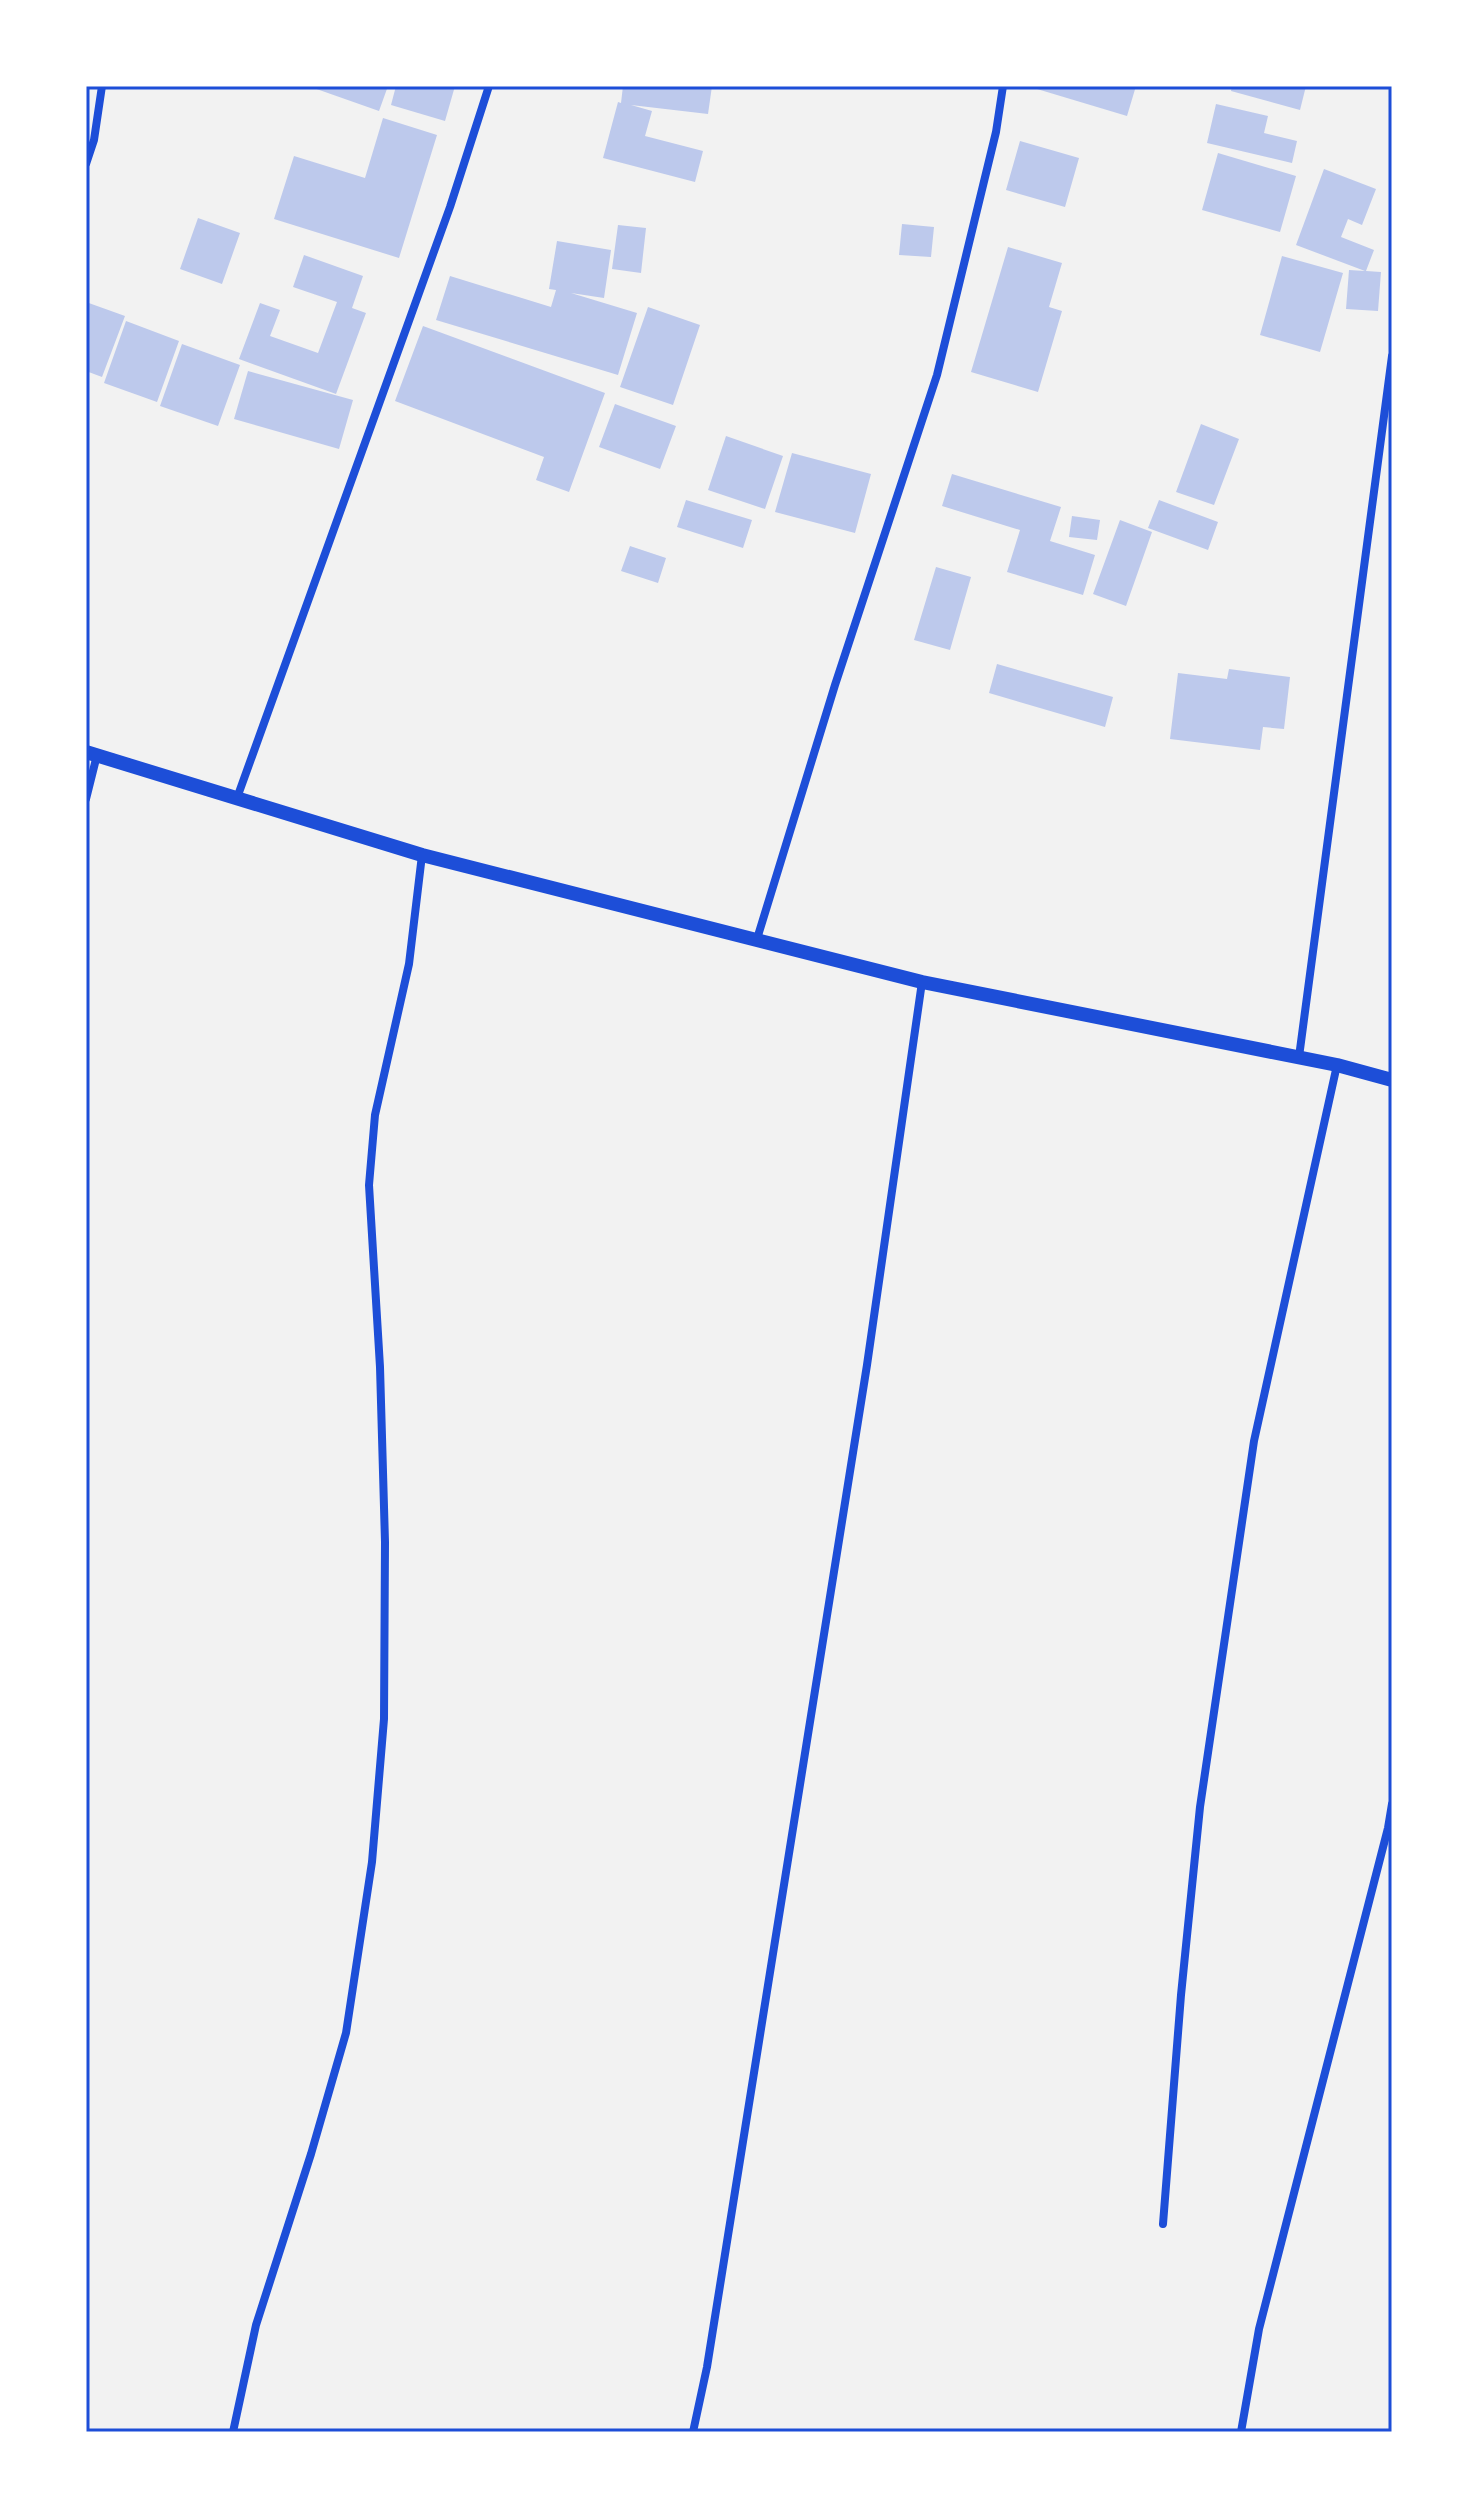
<svg xmlns="http://www.w3.org/2000/svg" width="1478" height="2518" font-family="Signika,sans-serif">
<rect width="100%" height="100%" fill="#f2f2f2"/>
<!-- building -->
<path fill="#bdc9ec" d="M308,86H388L379,111Z
M396,86H455L445,121L391,105Z
M623,86H712L708,114L631,105L652,111L645,136L703,151L695,182L603,158L618,102L621,103Z
M1027,86H1136L1127,116Z
M1232,86H1306L1300,110L1231,91Z
M1216,104L1268,116L1264,133L1297,141L1292,163L1207,143Z
M383,118L437,135L399,258L274,219L294,156L365,178Z
M1020,141L1079,158L1065,207L1006,190Z
M1218,153L1296,176L1280,232L1202,210Z
M1324,169L1376,189L1362,225L1348,219L1341,237L1374,250L1366,271L1381,272L1378,311L1346,309L1349,270L1365,271L1296,245Z
M198,218L240,233L222,284L180,269Z
M902,224L934,227L931,257L899,255Z
M618,225L646,228L641,273L612,269Z
M557,241L611,250L604,298L571,293L637,313L618,375L436,320L450,276L551,307L556,290L549,289Z
M1008,247L1062,263L1049,307L1062,311L1038,392L971,372Z
M304,255L363,276L352,308L366,313L336,394L239,359L260,303L280,310L270,336L318,353L337,302L293,287Z
M1282,256L1343,273L1320,352L1260,335Z
M86,302L125,316L102,377L86,371Z
M648,307L700,325L673,405L620,387Z
M126,321L179,341L157,402L104,383Z
M423,326L605,393L569,492L536,480L544,457L395,401Z
M182,344L240,365L218,426L160,406Z
M248,371L353,400L339,449L234,419Z
M615,404L676,426L660,469L599,447Z
M1201,424L1239,439L1214,505L1176,492Z
M726,436L783,456L765,509L708,490Z
M792,453L871,474L855,533L775,512Z
M952,474L1061,507L1050,541L1095,555L1083,595L1007,572L1020,530L942,506Z
M686,500L752,520L743,548L677,527Z
M1159,500L1218,522L1208,550L1148,528Z
M1072,516L1100,520L1097,540L1069,537Z
M1120,520L1152,532L1126,606L1093,594Z
M630,546L666,558L658,583L621,571Z
M936,567L971,577L950,650L914,640Z
M997,664L1113,697L1105,727L989,693Z
M1229,669L1290,677L1284,729L1263,727L1260,750L1170,739L1178,673L1227,679Z"/>
<g fill="none" stroke-linecap="round" stroke-linejoin="round">
<!-- minor -->
<path stroke="#1d4ed8" stroke-width="8" d="M86,164L94,140L102,86
M237,798L450,207L489,86
M86,799L97,755
M757,939L835,685L937,375L996,132L1003,86
M1299,1057L1392,356
M1163,2224L1181,1995L1200,1807L1254,1441L1337,1065
M233,2432L256,2325L311,2154L346,2033L372,1862L384,1719L385,1542L380,1367L369,1185L375,1115L409,964L422,855
M693,2432L707,2367L867,1365L922,982
M1241,2432L1259,2329L1388,1828L1392,1804"/>
<!-- tertiary -->
<path stroke="#1d4ed8" stroke-width="14" d="M86,752L422,855L922,982L1337,1065L1392,1080"/>
</g>
<!-- border -->
<rect width="1478" height="2518" fill="none" stroke="#ffffff" stroke-width="176"/>
<rect x="88" y="88" width="1302" height="2342" fill="none" stroke="#1d4ed8" stroke-width="3"/>
</svg>
